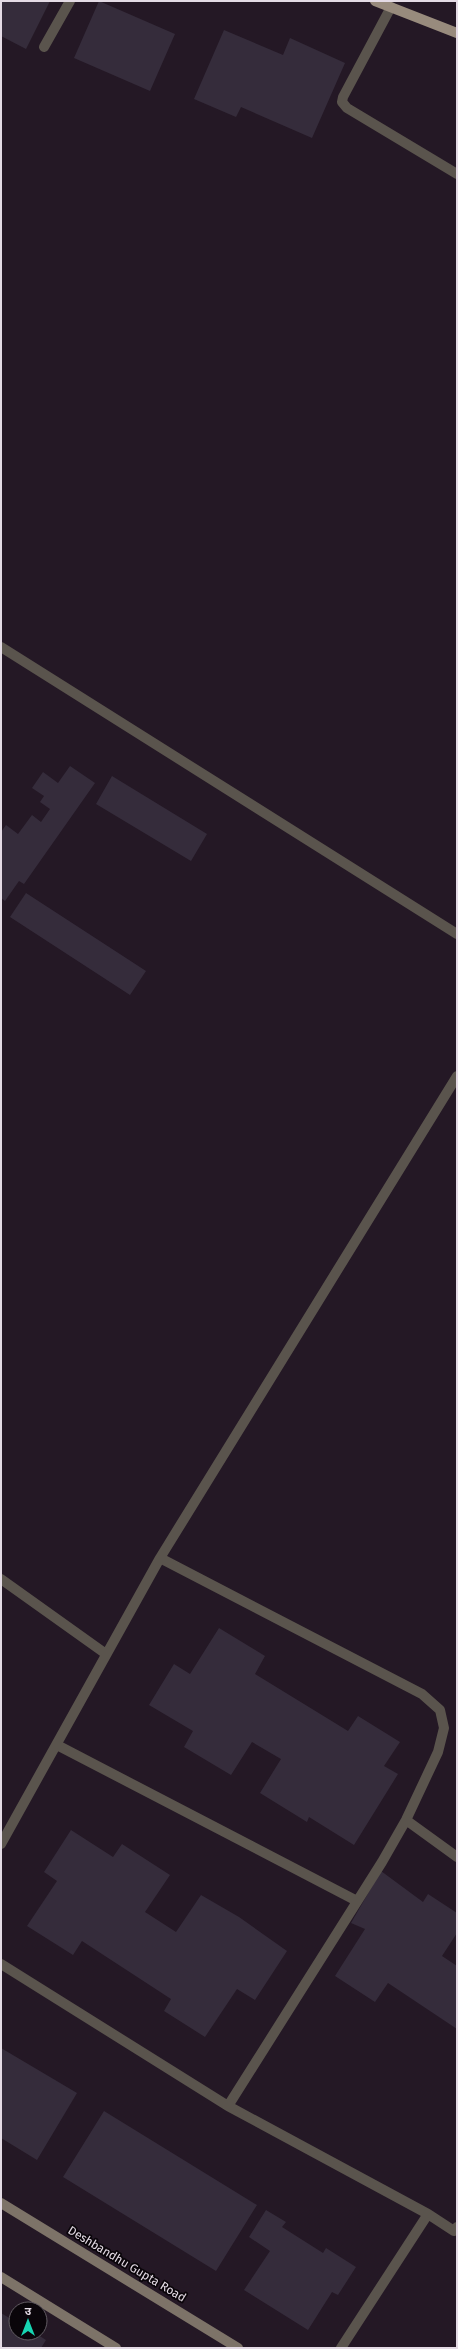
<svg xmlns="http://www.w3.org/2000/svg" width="458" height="2349" font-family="'Fira Sans','Noto Sans Devanagari',sans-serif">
<rect width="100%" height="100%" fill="#241825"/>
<!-- building -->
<path fill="#352c3b" d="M1,1H50L26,49L1,36Z
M99,1L175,34L150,91L74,58Z
M224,30L283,55L290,38L345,63L312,138L241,107L236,117L194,99Z
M70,766L95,783L24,884L19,881L5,901L1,898V832L6,825L18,834L32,815L41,822L50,809L40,802L44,796L32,788L43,772L58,783Z
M112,776L207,834L191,861L96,804Z
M26,893L146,971L130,995L10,917Z
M219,1628L265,1656L255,1674L348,1731L358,1716L400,1742L384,1766L398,1774L354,1845L309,1817L307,1822L260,1793L281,1759L252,1742L231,1775L184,1747L193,1731L149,1705L174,1664L190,1674Z
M71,1830L113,1857L122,1844L170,1875L145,1912L176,1932L201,1895L239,1917L287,1951L255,2000L237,1989L205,2037L164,2011L171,1999L82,1941L73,1955L27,1926L57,1881L44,1872Z
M381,1871L423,1902L428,1894L457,1913V1933L442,1956L457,1966V2029L388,1983L375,2002L335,1976L365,1929L351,1923Z
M1,2048L77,2093L37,2160L1,2138Z
M104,2111L257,2205L216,2271L63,2177Z
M266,2210L286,2222L282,2227L323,2253L326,2248L356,2267L338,2295L332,2292L308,2330L244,2290L270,2251L249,2237Z
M1,2313L16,2322V2333H35L46,2340L41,2348H1Z"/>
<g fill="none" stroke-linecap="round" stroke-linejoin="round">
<!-- street -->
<path stroke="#5a544d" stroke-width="10" d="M391,7L343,97L342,102L347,108L457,174
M44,47L70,1
M1,647L457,934
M160,1558L422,1694L440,1710L444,1728L438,1752L406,1820L382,1862L228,2106
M1,1579L106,1654
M57,1745L357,1901
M406,1820L457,1857
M1,1844L160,1558L457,1076
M1,1964L228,2106L428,2214L454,2231L457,2227
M341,2348L428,2214"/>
<!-- secondary -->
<path stroke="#7d7368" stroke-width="10" d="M1,2203L238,2348
M1,2277L116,2348"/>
<!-- primary -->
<path stroke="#988b7d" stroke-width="10" d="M375,1L457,33"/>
</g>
<g text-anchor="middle" stroke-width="3.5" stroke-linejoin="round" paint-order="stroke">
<!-- street labels -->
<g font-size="12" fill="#e4dbe5" stroke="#0a050a">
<text transform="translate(127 2264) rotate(31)" y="4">Deshbandhu Gupta Road</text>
</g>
</g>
<!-- border -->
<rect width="458" height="2349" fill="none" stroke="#e4dbe5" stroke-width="4"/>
<!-- north arrow -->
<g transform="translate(28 2321)"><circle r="19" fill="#0a050a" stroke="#615b62"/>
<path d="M0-3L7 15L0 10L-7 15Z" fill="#17d5b2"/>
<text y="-6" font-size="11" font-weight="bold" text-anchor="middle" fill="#e4dbe5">उ</text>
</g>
</svg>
